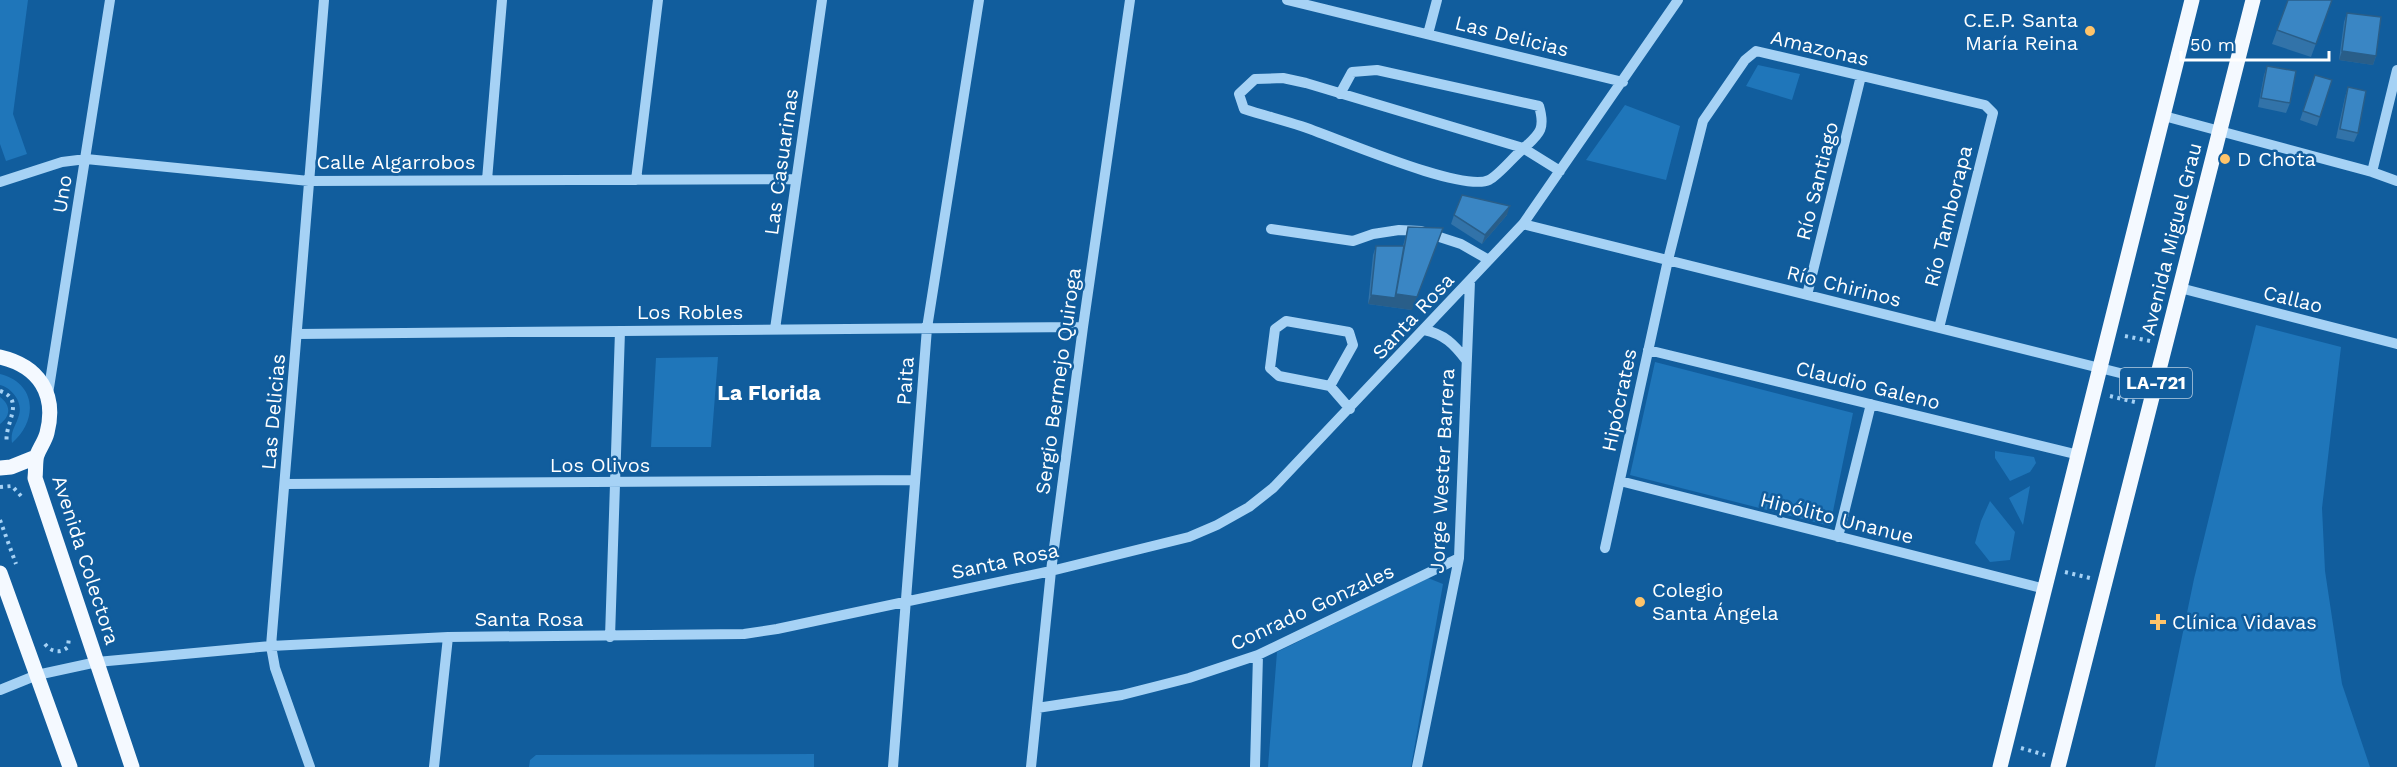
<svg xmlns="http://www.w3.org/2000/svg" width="2397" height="767" font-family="'Work Sans',sans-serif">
<rect width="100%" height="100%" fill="#115d9d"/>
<!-- green -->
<path fill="#1f76ba" d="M0,0H28L13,114L27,154L6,161L0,144Z
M1758,65L1800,74L1792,100L1746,86Z
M1625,105L1680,126L1666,180L1586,160Z
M2256,325L2341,347L2322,508L2325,571L2342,684L2370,767H2155L2194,579Z
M718,357L711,447H651L656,358Z
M1655,362L1853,413L1830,526L1630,475Z
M0,374C37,383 38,421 12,443C10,431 16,426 19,415C23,402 12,388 0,385Z
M0,397C11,405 11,416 0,424Z
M1995,451L2034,457L2036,463L2030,472L2010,481L1995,458Z
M2030,486L2023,525L2009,498Z
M1990,501L2015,532L2010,560L1990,562L1975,543L1981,521Z
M1428,578L1443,584L1411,767H1268L1277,652Z
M814,754V767H529L530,760L536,755Z"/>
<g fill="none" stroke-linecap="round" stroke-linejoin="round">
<!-- path -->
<path stroke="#a6d2f5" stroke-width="4" stroke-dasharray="3 4.5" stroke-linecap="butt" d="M2125,336L2150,341
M0,391C27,400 3,425 7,443
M2110,396L2135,402
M0,487L12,486L21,496
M0,520L16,564
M2065,572L2090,578
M45,644C51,652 60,654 68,647L69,637
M2021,748L2045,755"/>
<!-- minor -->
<path stroke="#a6d2f5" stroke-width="10" d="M1287,0L1623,82
M1428,34L1437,0
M1340,94L1352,72L1377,70L1539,106C1546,130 1539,134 1523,149C1514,156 1499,175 1489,180C1462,193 1335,137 1301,126C1282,120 1263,115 1244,109L1239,94L1255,79L1283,78L1306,83L1523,148L1560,171
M2164,116L2372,172L2397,181
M2372,172L2397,70
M487,180L502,0
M636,180L658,0
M0,182L62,162L86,159L309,181L796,179
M1523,224L2156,382
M1271,229L1353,241L1373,234L1399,230L1421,231L1461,244L1489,260
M2180,288L2397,344
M1807,295L1861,76
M775,329L822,0
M1424,330C1444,334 1454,344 1466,360
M297,334L1083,327
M1648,350L2079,455
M1330,386L1353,345L1349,332L1286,321L1275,329L1270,368L1279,376L1330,386L1350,409
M48,394L110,0
M1620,481L2045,589
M285,484L915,480
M1838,537L1871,404
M1605,548L1668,260L1703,121L1745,60L1756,51L1985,105L1993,113L1939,328
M610,637L620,331
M0,690L37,675L97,662L271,646L448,637L744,634L777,629L1051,571L1189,537L1217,525L1249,507L1273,488L1523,224L1678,0
M1037,708L1122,695L1189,678L1258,655L1459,558
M310,767L275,668L271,646L324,0
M434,767L448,637
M893,767L927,328L979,0
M1031,767L1051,571L1083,327L1130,0
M1255,767L1258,655
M1417,767L1459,558L1470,281"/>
<!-- major -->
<path stroke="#f4f9ff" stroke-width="15" d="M0,357C39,366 57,394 47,433C45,441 40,447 37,455C35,461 36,470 35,478L132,767
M0,468L11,467L36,457
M0,573L70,767
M2000,767L2192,0
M2058,767L2253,0"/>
</g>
<!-- wall -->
<path fill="#3273a9" d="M2288,0H2332L2311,57L2272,44Z
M2347,13L2376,56L2373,65L2339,60L2344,22Z
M2267,66L2290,103L2286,113L2258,107L2264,75Z
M2315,75L2332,80L2317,126L2300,120Z
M2348,87L2358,133L2354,142L2336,138L2345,97Z
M1454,215H1507L1482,244L1451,224Z
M1408,227L1412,310L1368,304L1373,255L1376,246H1403Z"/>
<!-- shaded-wall -->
<path fill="#295e89" d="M2342,51L2376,56L2373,65L2339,60Z
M1510,206L1507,215L1482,244L1485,235Z
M1443,228L1412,310L1368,304L1371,295L1395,298L1396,294Z"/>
<!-- building -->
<path fill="#3a86c4" stroke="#295e89" stroke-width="1.5" d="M2288,0H2332L2316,44L2277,30Z
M2347,13L2381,17L2376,56L2342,51Z
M2267,66L2296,71L2290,103L2261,98Z
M2315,75L2332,80L2320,117L2303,111Z
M2348,87L2366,91L2358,133L2340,129Z
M1462,195L1510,206L1485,235L1454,215Z
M1408,227L1443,228L1417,297L1396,294Z
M1376,246H1404L1395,298L1371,295Z"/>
<!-- markers -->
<g fill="#ffc46a" stroke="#115d9d" stroke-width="2">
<circle cx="2090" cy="31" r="6"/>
<circle cx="2225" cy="159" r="6"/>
<circle cx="1640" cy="602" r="6"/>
<path d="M2155 613h6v6h6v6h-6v6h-6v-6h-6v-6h6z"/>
</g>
<g text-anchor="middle" stroke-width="5" stroke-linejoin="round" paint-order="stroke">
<!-- shield labels -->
<rect fill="#115d9d" stroke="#b8cee2" stroke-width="1.5" x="2120" y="368" width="72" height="30" rx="4.5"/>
<g font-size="18" font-weight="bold" fill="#fff">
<text x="2156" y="389">LA-721</text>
</g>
<!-- poi labels -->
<g font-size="20" fill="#fff" stroke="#115d9d" text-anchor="start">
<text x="2078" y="27" text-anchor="end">C.E.P. Santa<tspan x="2078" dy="23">María Reina</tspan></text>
<text x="2237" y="166">D Chota</text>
<text x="1652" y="597">Colegio<tspan x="1652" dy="23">Santa Ángela</tspan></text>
<text x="2172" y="629">Clínica Vidavas</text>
</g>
<!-- street labels -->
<g font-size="20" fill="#fff" stroke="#115d9d">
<text transform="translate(1512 36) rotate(14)" y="7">Las Delicias</text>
<text transform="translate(1820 48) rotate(13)" y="7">Amazonas</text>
<text x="396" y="169">Calle Algarrobos</text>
<text transform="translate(781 162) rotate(-82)" y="7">Las Casuarinas</text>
<text transform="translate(1817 181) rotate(-76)" y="7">Río Santiago</text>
<text transform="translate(62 194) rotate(-81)" y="7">Uno</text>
<text transform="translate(1948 216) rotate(-76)" y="7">Río Tamborapa</text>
<text transform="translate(2171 239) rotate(-76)" y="7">Avenida Miguel Grau</text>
<text transform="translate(1844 286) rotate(14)" y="7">Río Chirinos</text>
<text transform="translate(2293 299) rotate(14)" y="7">Callao</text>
<text x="690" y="319">Los Robles</text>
<text transform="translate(1413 316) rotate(-47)" y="7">Santa Rosa</text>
<text transform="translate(905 381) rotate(-86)" y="7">Paita</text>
<text transform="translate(1058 381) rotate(-82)" y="7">Sergio Bermejo Quiroga</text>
<text transform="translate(1868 385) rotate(14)" y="7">Claudio Galeno</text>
<text transform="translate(1619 400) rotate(-78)" y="7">Hipócrates</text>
<text transform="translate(273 412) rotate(-85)" y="7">Las Delicias</text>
<text x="600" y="472">Los Olivos</text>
<text transform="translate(1442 471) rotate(-87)" y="7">Jorge Wester Barrera</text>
<text transform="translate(1837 518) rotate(14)" y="7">Hipólito Unanue</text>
<text transform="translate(86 560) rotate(72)" y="7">Avenida Colectora</text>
<text transform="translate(1005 561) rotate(-12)" y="7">Santa Rosa</text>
<text transform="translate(1312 607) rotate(-25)" y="7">Conrado Gonzales</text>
<text x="529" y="626">Santa Rosa</text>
</g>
<!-- neighbourhood labels -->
<g font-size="21" font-weight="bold" fill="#fff" stroke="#115d9d">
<text x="769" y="400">La Florida</text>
</g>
</g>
<!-- scale -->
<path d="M2181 51v9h148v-9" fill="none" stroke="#ffffff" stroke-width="3"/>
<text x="2190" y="51" font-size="18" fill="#ffffff" stroke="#115d9d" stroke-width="4.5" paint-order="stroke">50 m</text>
</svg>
